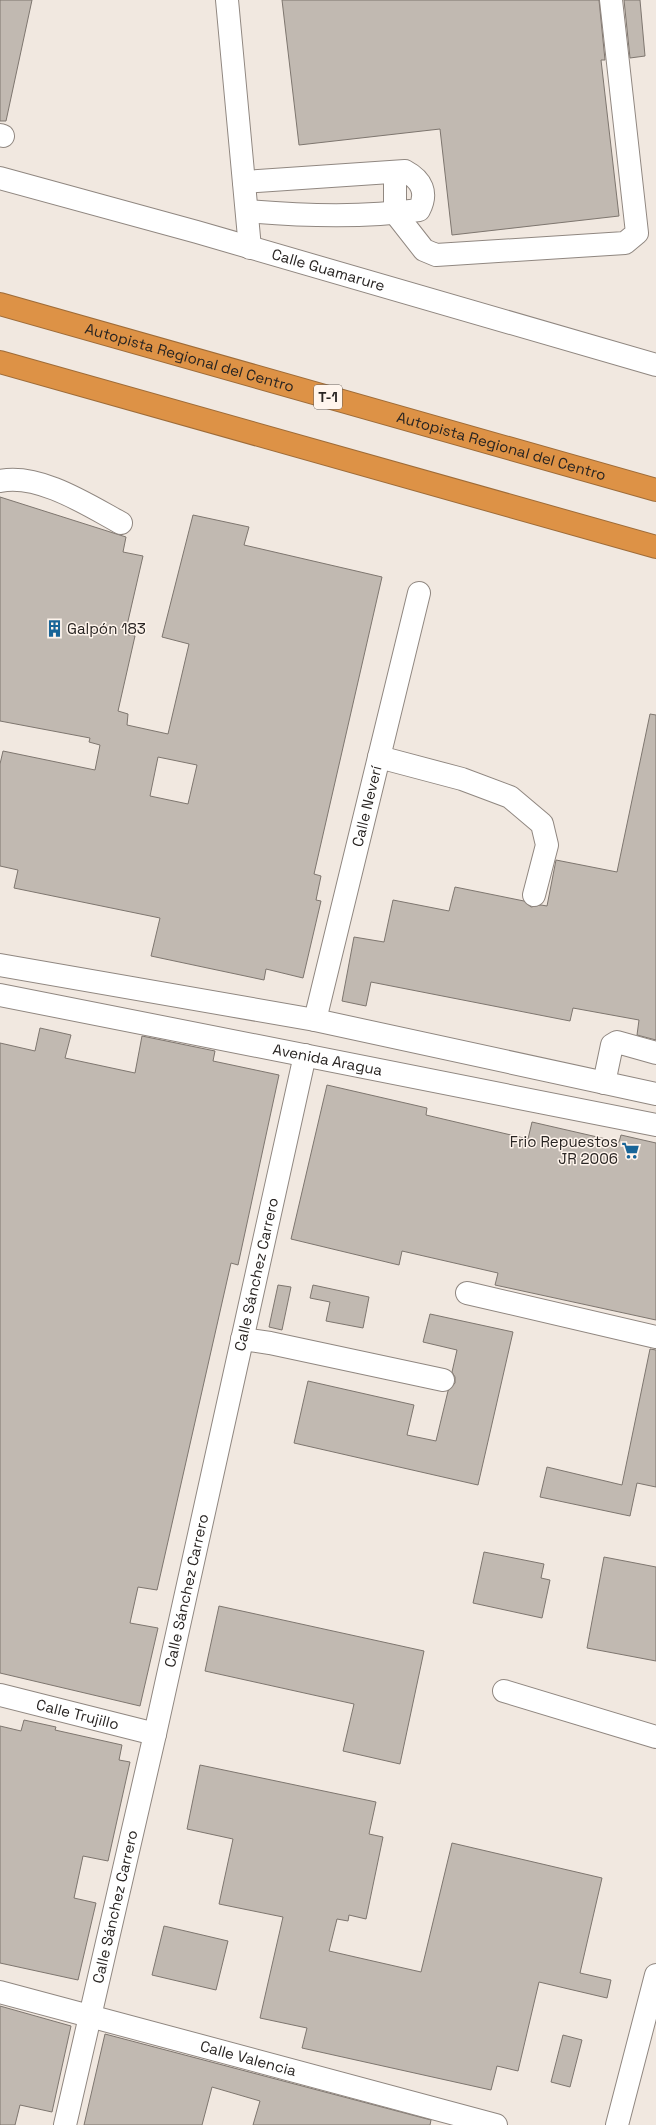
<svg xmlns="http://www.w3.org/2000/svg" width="656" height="2125" font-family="'Space Grotesk',sans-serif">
<rect width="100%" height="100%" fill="#f1e8e0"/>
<!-- building -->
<path fill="#c1b9b1" stroke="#7e766f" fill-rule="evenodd" d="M0,0H32L6,121H0Z
M282,0H599L605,60H601L619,216L452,235L440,129L299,145Z
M624,0H640L645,56L630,58Z
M0,497L126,537L123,552L143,556L125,634L135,636L118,711L128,714L127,725L168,734L189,644L162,637L193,515L249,527L244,545L382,577L314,874L321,876L316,900L321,901L303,978L266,969L264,980L151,956L160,918L14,888L18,870L0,866V764L3,751L95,770L100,745L89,742L90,738L0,721ZM158,757L197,765L188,804L150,796Z
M650,714L656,715V1040L637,1035L639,1020L573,1008L570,1021L371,982L366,1006L342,1001L354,937L384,942L393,900L449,911L455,887L524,901L531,907L541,905L547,906L556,860L617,872Z
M40,1028L71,1035L65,1058L135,1073L142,1036L215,1051L213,1061L279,1075L238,1265L231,1263L157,1590L138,1587L130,1623L158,1628L140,1706L0,1673V1043L35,1051Z
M327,1085L427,1108L426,1115L528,1139L532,1122L619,1142L621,1135L656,1143V1320L495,1285L498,1273L402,1251L399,1265L291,1239Z
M278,1285L291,1287L282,1330L269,1327Z
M313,1285L369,1297L363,1328L326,1321L330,1302L310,1298Z
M430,1314L513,1332L478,1485L294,1443L308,1381L414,1405L407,1435L436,1441L448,1391L455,1383V1377L452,1372L457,1350L423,1342Z
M650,1349L656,1350V1487L637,1483L630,1516L540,1497L547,1467L622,1485Z
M484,1552L544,1564L541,1578L550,1580L542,1618L473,1603Z
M604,1557L656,1567V1661L587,1648Z
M219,1606L424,1651L400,1764L343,1751L354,1704L205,1671Z
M24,1720L56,1727L55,1730L122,1745L119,1760L130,1762L108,1861L83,1856L74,1898L96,1903L78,1980L0,1963V1726L21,1731Z
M200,1765L376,1802L369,1834L383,1837L366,1919L349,1915L348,1921L337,1919L329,1951L421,1972L452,1843L602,1878L580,1973L611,1980L607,1998L539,1982L518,2071L497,2066L491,2090L302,2048L307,2028L260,2018L283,1917L219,1904L233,1839L187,1829Z
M164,1926L228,1941L216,1990L152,1975Z
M0,2006L71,2026L52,2112L20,2105L15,2125H0Z
M105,2034L431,2120L430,2125H253L260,2101L212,2087L202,2125H84Z
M563,2035L582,2040L570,2087L551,2082Z"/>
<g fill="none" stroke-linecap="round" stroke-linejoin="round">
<defs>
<g id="minor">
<path d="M227,0L250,248"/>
<path d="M0,135L3,136"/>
<path d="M395,172V213L424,250L436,255L625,243L637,233L611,0"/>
<path id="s1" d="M0,178L197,232L656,365"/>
<path d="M244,182L405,171C422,180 428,193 419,210C362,218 304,216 247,211"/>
<path d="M0,481C39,473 88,505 121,523"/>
<path d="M379,757L462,779L510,797L542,824L547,845L534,895"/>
<path d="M0,965L315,1020L656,1094"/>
<path id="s2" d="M0,995L656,1125"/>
<path id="s3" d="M315,1020L419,593"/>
<path d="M604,1083L612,1045L617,1042L656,1053"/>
<path d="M467,1293L656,1337"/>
<path d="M242,1339L270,1343L443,1380"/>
<path d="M504,1691L656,1737"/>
<path id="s4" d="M0,1695L155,1734"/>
<path id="s5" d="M0,1992L496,2125"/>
<path id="s6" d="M65,2125L155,1734L305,1055"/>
<path d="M617,2125L656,1975"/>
</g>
<g id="highway">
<path id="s7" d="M0,304L656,490"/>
<path d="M0,362L656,547"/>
</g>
</defs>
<!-- minor casing -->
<use href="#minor" stroke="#908780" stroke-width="24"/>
<!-- highway casing -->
<use href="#highway" stroke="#9e6c39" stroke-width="24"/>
<!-- minor -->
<use href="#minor" stroke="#fff" stroke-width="22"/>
<!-- highway -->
<use href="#highway" stroke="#dd9246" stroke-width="22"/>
</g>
<!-- icons -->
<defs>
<symbol id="building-bare" viewBox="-9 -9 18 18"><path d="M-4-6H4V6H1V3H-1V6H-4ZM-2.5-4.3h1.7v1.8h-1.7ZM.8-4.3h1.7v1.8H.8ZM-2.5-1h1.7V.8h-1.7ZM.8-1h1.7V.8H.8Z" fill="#186598" stroke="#fff5ed" stroke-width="2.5" paint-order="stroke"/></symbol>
<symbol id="supermarket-bare" viewBox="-9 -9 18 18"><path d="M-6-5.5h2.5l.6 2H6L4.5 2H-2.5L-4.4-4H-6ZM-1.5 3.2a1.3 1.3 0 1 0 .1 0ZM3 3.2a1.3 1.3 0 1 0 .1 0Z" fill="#186598" stroke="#fff5ed" stroke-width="2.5" paint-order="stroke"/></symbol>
</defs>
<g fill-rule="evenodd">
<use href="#building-bare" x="42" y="616" width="25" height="25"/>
<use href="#supermarket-bare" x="618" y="1138" width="25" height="25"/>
</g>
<g text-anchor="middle" stroke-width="3" stroke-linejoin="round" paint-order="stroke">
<!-- shield labels -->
<rect fill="#fff5ed" stroke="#68635f" stroke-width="1" x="314" y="385" width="28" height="24" rx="3"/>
<g font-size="14" font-weight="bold" fill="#282422">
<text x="328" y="402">T-1</text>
</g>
<!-- street labels -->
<g font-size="15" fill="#282422" stroke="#fff5ed">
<text dy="5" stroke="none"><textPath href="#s1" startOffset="341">Calle Guamarure</textPath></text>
<text dy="5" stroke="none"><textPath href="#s7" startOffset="197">Autopista Regional del Centro</textPath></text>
<text dy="5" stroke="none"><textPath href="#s7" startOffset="521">Autopista Regional del Centro</textPath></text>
<text dy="5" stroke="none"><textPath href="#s3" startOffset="220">Calle Neverí</textPath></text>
<text dy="5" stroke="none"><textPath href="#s2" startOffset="334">Avenida Aragua</textPath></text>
<text dy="5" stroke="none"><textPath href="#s6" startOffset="872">Calle Sánchez Carrero</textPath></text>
<text dy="5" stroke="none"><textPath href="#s6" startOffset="548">Calle Sánchez Carrero</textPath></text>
<text dy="5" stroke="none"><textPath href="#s4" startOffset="80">Calle Trujillo</textPath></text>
<text dy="5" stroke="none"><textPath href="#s6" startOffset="224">Calle Sánchez Carrero</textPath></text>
<text dy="5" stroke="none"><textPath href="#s5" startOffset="257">Calle Valencia</textPath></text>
</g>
<!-- poi labels -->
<g font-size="15" fill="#282422" stroke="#fff5ed" text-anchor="start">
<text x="67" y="634">Galpón 183</text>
<text x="618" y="1147" text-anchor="end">Frio Repuestos<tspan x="618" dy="17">JR 2006</tspan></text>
</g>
</g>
</svg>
